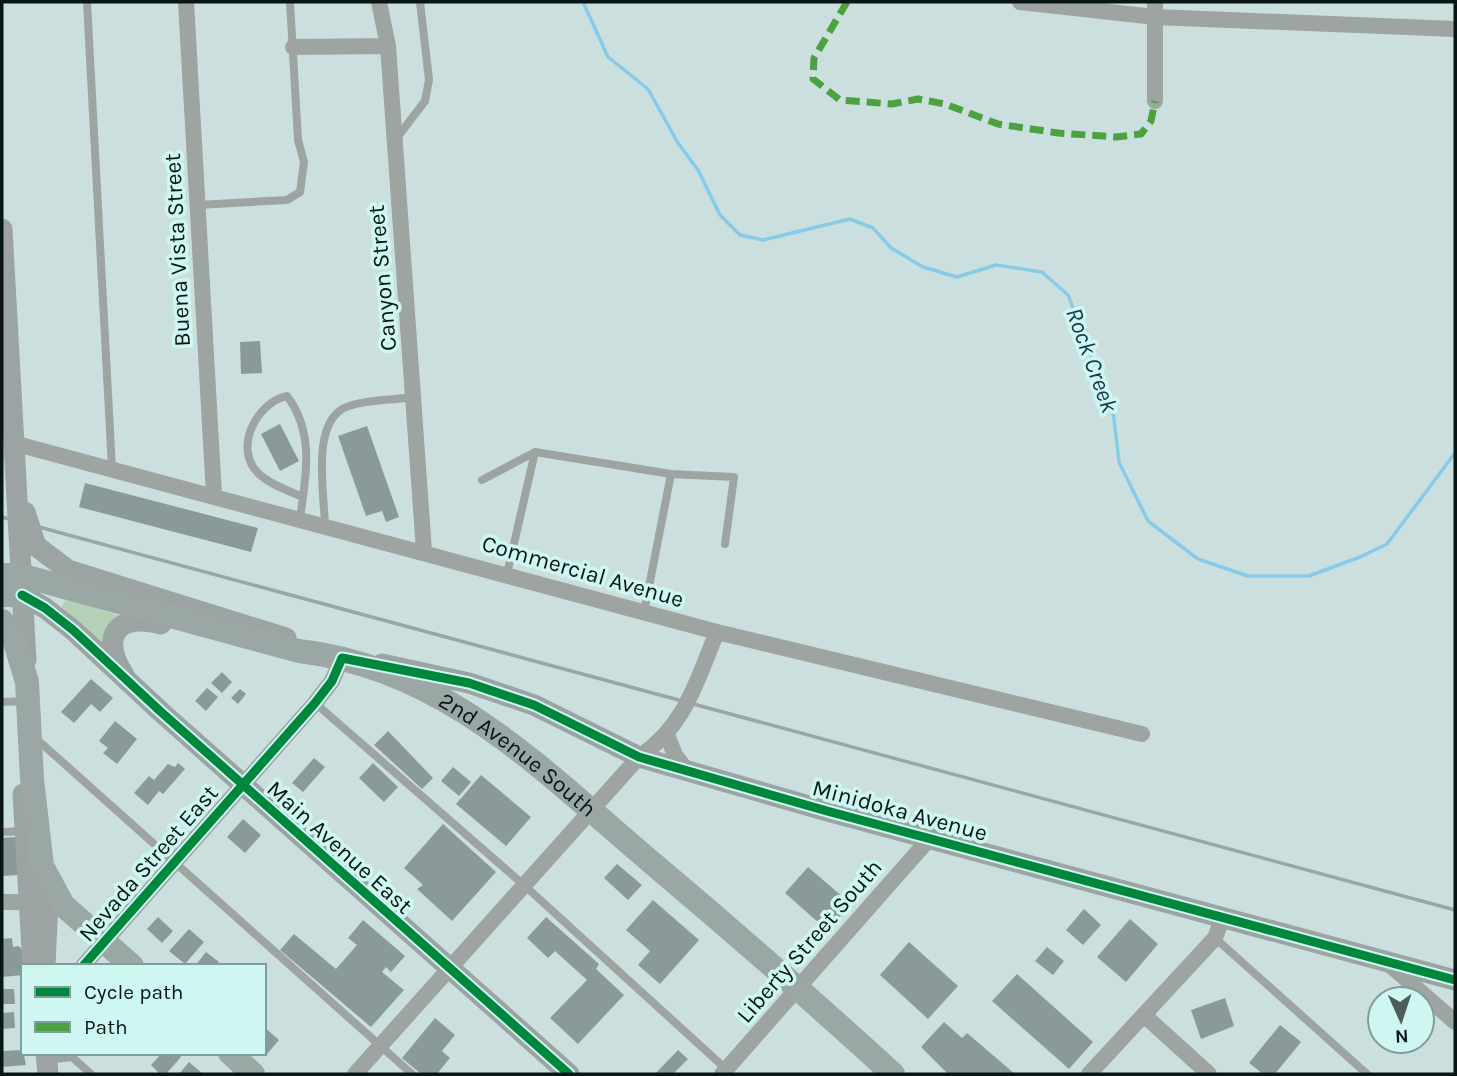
<svg xmlns="http://www.w3.org/2000/svg" width="1457" height="1076" font-family="Karla,sans-serif">
<rect width="100%" height="100%" fill="#cbe0de"/>
<!-- grass -->
<path fill="#b4d1b8" d="M66,598L120,616L104,644L98,648L62,607Z"/>
<g fill="none" stroke-linecap="round" stroke-linejoin="round">
<!-- stream -->
<path stroke="#87cae9" stroke-width="3.5" d="M583,2L608,57L648,89L678,143L698,170L720,215L740,235L763,240L850,219L873,228L891,248L923,267L957,277L996,265L1042,272L1068,295L1113,411L1119,462L1148,521L1198,559L1248,576H1309L1360,557L1387,544L1455,453"/>
</g>
<!-- building -->
<path fill="#8a9a9a" d="M260,341L262,373L241,374L240,342Z
M280,424L299,461L280,471L261,434Z
M367,426L399,517L386,522L382,511L366,516L338,436Z
M85,483L258,528L251,552L79,507Z
M222,672L232,682L222,693L211,683Z
M91,679L113,698L100,712L91,704L74,723L61,712Z
M207,688L218,697L206,711L195,701Z
M240,689L246,694L238,704L231,698Z
M115,721L137,739L117,764L103,753L108,748L99,741Z
M388,731L433,778L422,789L374,745Z
M314,758L325,767L303,792L292,783Z
M178,763L185,769L163,794L159,791L148,805L134,793L149,776L154,780L168,764L175,767Z
M373,763L398,787L384,802L359,778Z
M453,767L471,782L459,796L441,781Z
M481,775L531,817L506,846L456,804Z
M243,819L261,835L245,853L227,837Z
M443,824L496,872L452,921L417,889L423,885L404,868Z
M16,837L18,875L2,876V838Z
M617,864L642,885L628,900L604,878Z
M808,867L851,904L828,931L785,893Z
M653,900L699,940L660,984L638,965L650,951L626,930Z
M1084,909L1101,925L1083,945L1066,930Z
M158,917L173,931L162,943L147,929Z
M546,917L599,964L596,969L624,995L578,1044L550,1018L587,980L555,951L548,958L527,938Z
M1130,919L1158,944L1126,982L1097,957Z
M363,920L405,956L391,972L386,967L382,972L404,990L371,1027L280,950L294,934L336,969L357,945L348,938Z
M189,929L204,942L185,964L169,951Z
M12,938L13,947L19,946L23,951V975L2,977V939Z
M909,942L958,986L928,1019L880,975Z
M1047,947L1064,961L1053,975L1035,961Z
M206,952L219,962L216,966H195Z
M1017,974L1093,1042L1069,1069L992,1001Z
M2,989H14L15,1004H2Z
M1225,998L1234,1026L1201,1039L1191,1010Z
M14,1012L15,1028L2,1029V1013Z
M435,1018L455,1035L442,1051L450,1058L437,1074H421L402,1058Z
M944,1022L962,1038L967,1033L1015,1074H948L921,1047Z
M1280,1025L1301,1042L1275,1074H1263L1249,1063Z
M264,1027L279,1040L267,1054L264,1052Z
M23,1050L26,1065L2,1067V1051Z
M678,1050L688,1059L673,1074H655Z
M162,1053H178L181,1057L166,1074H160L151,1065Z
M189,1062L202,1073L201,1074H179Z"/>
<g fill="none" stroke-linecap="round" stroke-linejoin="round">
<!-- lane -->
<path stroke="#9ea4a2" stroke-width="8" d="M87,2L112,468
M396,139L425,101L429,80L420,2
M198,205L287,200L300,192L304,162L298,140L290,2
M482,480L535,452
M300,518C306,476 315,433 287,396C257,402 232,449 259,474C271,485 289,491 303,497
M325,525C324,492 310,418 349,406C369,399 394,400 414,397
M507,574L535,452L671,474
M644,612L671,474L734,477L725,544
M2,702L26,701
M315,703L525,886L726,1069
M41,743L412,1074
M2,832L23,831
M1215,938L1367,1074
M47,1060L72,1057L91,1074"/>
<!-- street -->
<path stroke="#9ea4a2" stroke-width="16" d="M186,2L214,495
M379,2L388,46L424,551
M1020,2L1155,17L1455,29
M1155,2V101
M293,47L388,46
M13,443L717,632L1142,734
M667,735L675,755L687,771
M2,902H38
M1390,965L1455,1022
M83,966L315,703L332,681L342,658
M1145,1016L1209,1074
M355,1074L639,757C686,725 696,682 717,632
M722,1074L930,838
M1089,1074L1215,938L1223,916"/>
<!-- secondary -->
<path stroke="#9ba4a2" stroke-width="21" d="M2,229L26,660
M25,512L36,546L68,570L286,638
M22,595L45,608L73,630L160,711L569,1074
M382,664L469,683L534,705L639,757L827,811L1455,980
M124,675C99,637 117,612 161,624
M23,794L33,966
M45,966L49,877
M46,1053L48,1074"/>
<!-- primary -->
<g stroke="#9ba7a4" stroke-width="24">
<path id="s1" d="M2,575H20L299,651C446,668 543,771 651,862C733,931 814,1002 893,1074"/>
<path d="M2,595H22"/>
<path d="M2,621L14,639L27,682L32,779L42,866L63,905L132,966"/>
<path d="M230,1053L253,1074"/>
</g>
<!-- rail -->
<path stroke="#9ba6a4" stroke-width="3.5" d="M2,517L1455,910"/>
<!-- quiet -->
<path stroke="#4ca140" stroke-width="7" stroke-dasharray="14 7" stroke-linecap="butt" d="M847,2L814,58L813,79L840,100L892,104L918,99L945,104L998,124L1058,133L1116,137L1141,134L1151,121L1155,101"/>
<defs>
<path id="cycleway" d="M22,595L45,608L73,630L160,711L569,1074
M83,966L315,703L332,681L342,658L469,683L534,705L639,757L827,811L1455,980"/>
</defs>
<!-- cycleway casing -->
<use href="#cycleway" stroke="#cff7f2" stroke-width="13"/>
<!-- cycleway -->
<use href="#cycleway" stroke="#00873e" stroke-width="9"/>
</g>
<g text-anchor="middle" stroke-width="7" stroke-linejoin="round" paint-order="stroke">
<!-- street labels -->
<g font-size="23" fill="#081716" stroke="#cff7f2">
<text transform="translate(177 250) rotate(-93)" y="8">Buena Vista Street</text>
<text transform="translate(382 278) rotate(-95)" y="8">Canyon Street</text>
<text transform="translate(583 571) rotate(16)" y="8">Commercial Avenue</text>
<text dy="8" stroke="none"><textPath href="#s1" startOffset="553">2nd Avenue South</textPath></text>
<text transform="translate(900 810) rotate(15)" y="8">Minidoka Avenue</text>
<text transform="translate(340 847) rotate(42)" y="8">Main Avenue East</text>
<text transform="translate(148 863) rotate(-49)" y="8">Nevada Street East</text>
<text transform="translate(809 941) rotate(-49)" y="8">Liberty Street South</text>
</g>
<!-- water labels -->
<g font-size="24" font-style="italic" fill="#13394c" stroke="#cff7f2">
<text transform="translate(1092 360) rotate(70)" y="8">Rock Creek</text>
</g>
</g>
<!-- border -->
<rect width="1457" height="1076" fill="none" stroke="#081716" stroke-width="7"/>
<!-- legend -->
<rect x="21" y="964" width="245" height="91" fill="#cff7f2" stroke="#7f9d9a" stroke-width="2"/>
<rect x="35" y="987" width="35" height="10" fill="#00873e" stroke="#7f9d9a" stroke-width="2"/>
<text x="84" y="999" font-size="21" fill="#081716">Cycle path</text>
<rect x="35" y="1022" width="35" height="10" fill="#4ca140" stroke="#7f9d9a" stroke-width="2"/>
<text x="84" y="1034" font-size="21" fill="#081716">Path</text>
<!-- north arrow -->
<g transform="translate(1401 1020) rotate(177)"><circle r="33" fill="#cff7f2" stroke="#7f9d9a" stroke-width="2"/>
<path d="M0-5L12 26L0 18L-12 26Z" fill="#4c5d5c"/>
<text y="-10" font-size="19" font-weight="bold" text-anchor="middle" fill="#081716">N</text>
</g>
</svg>
